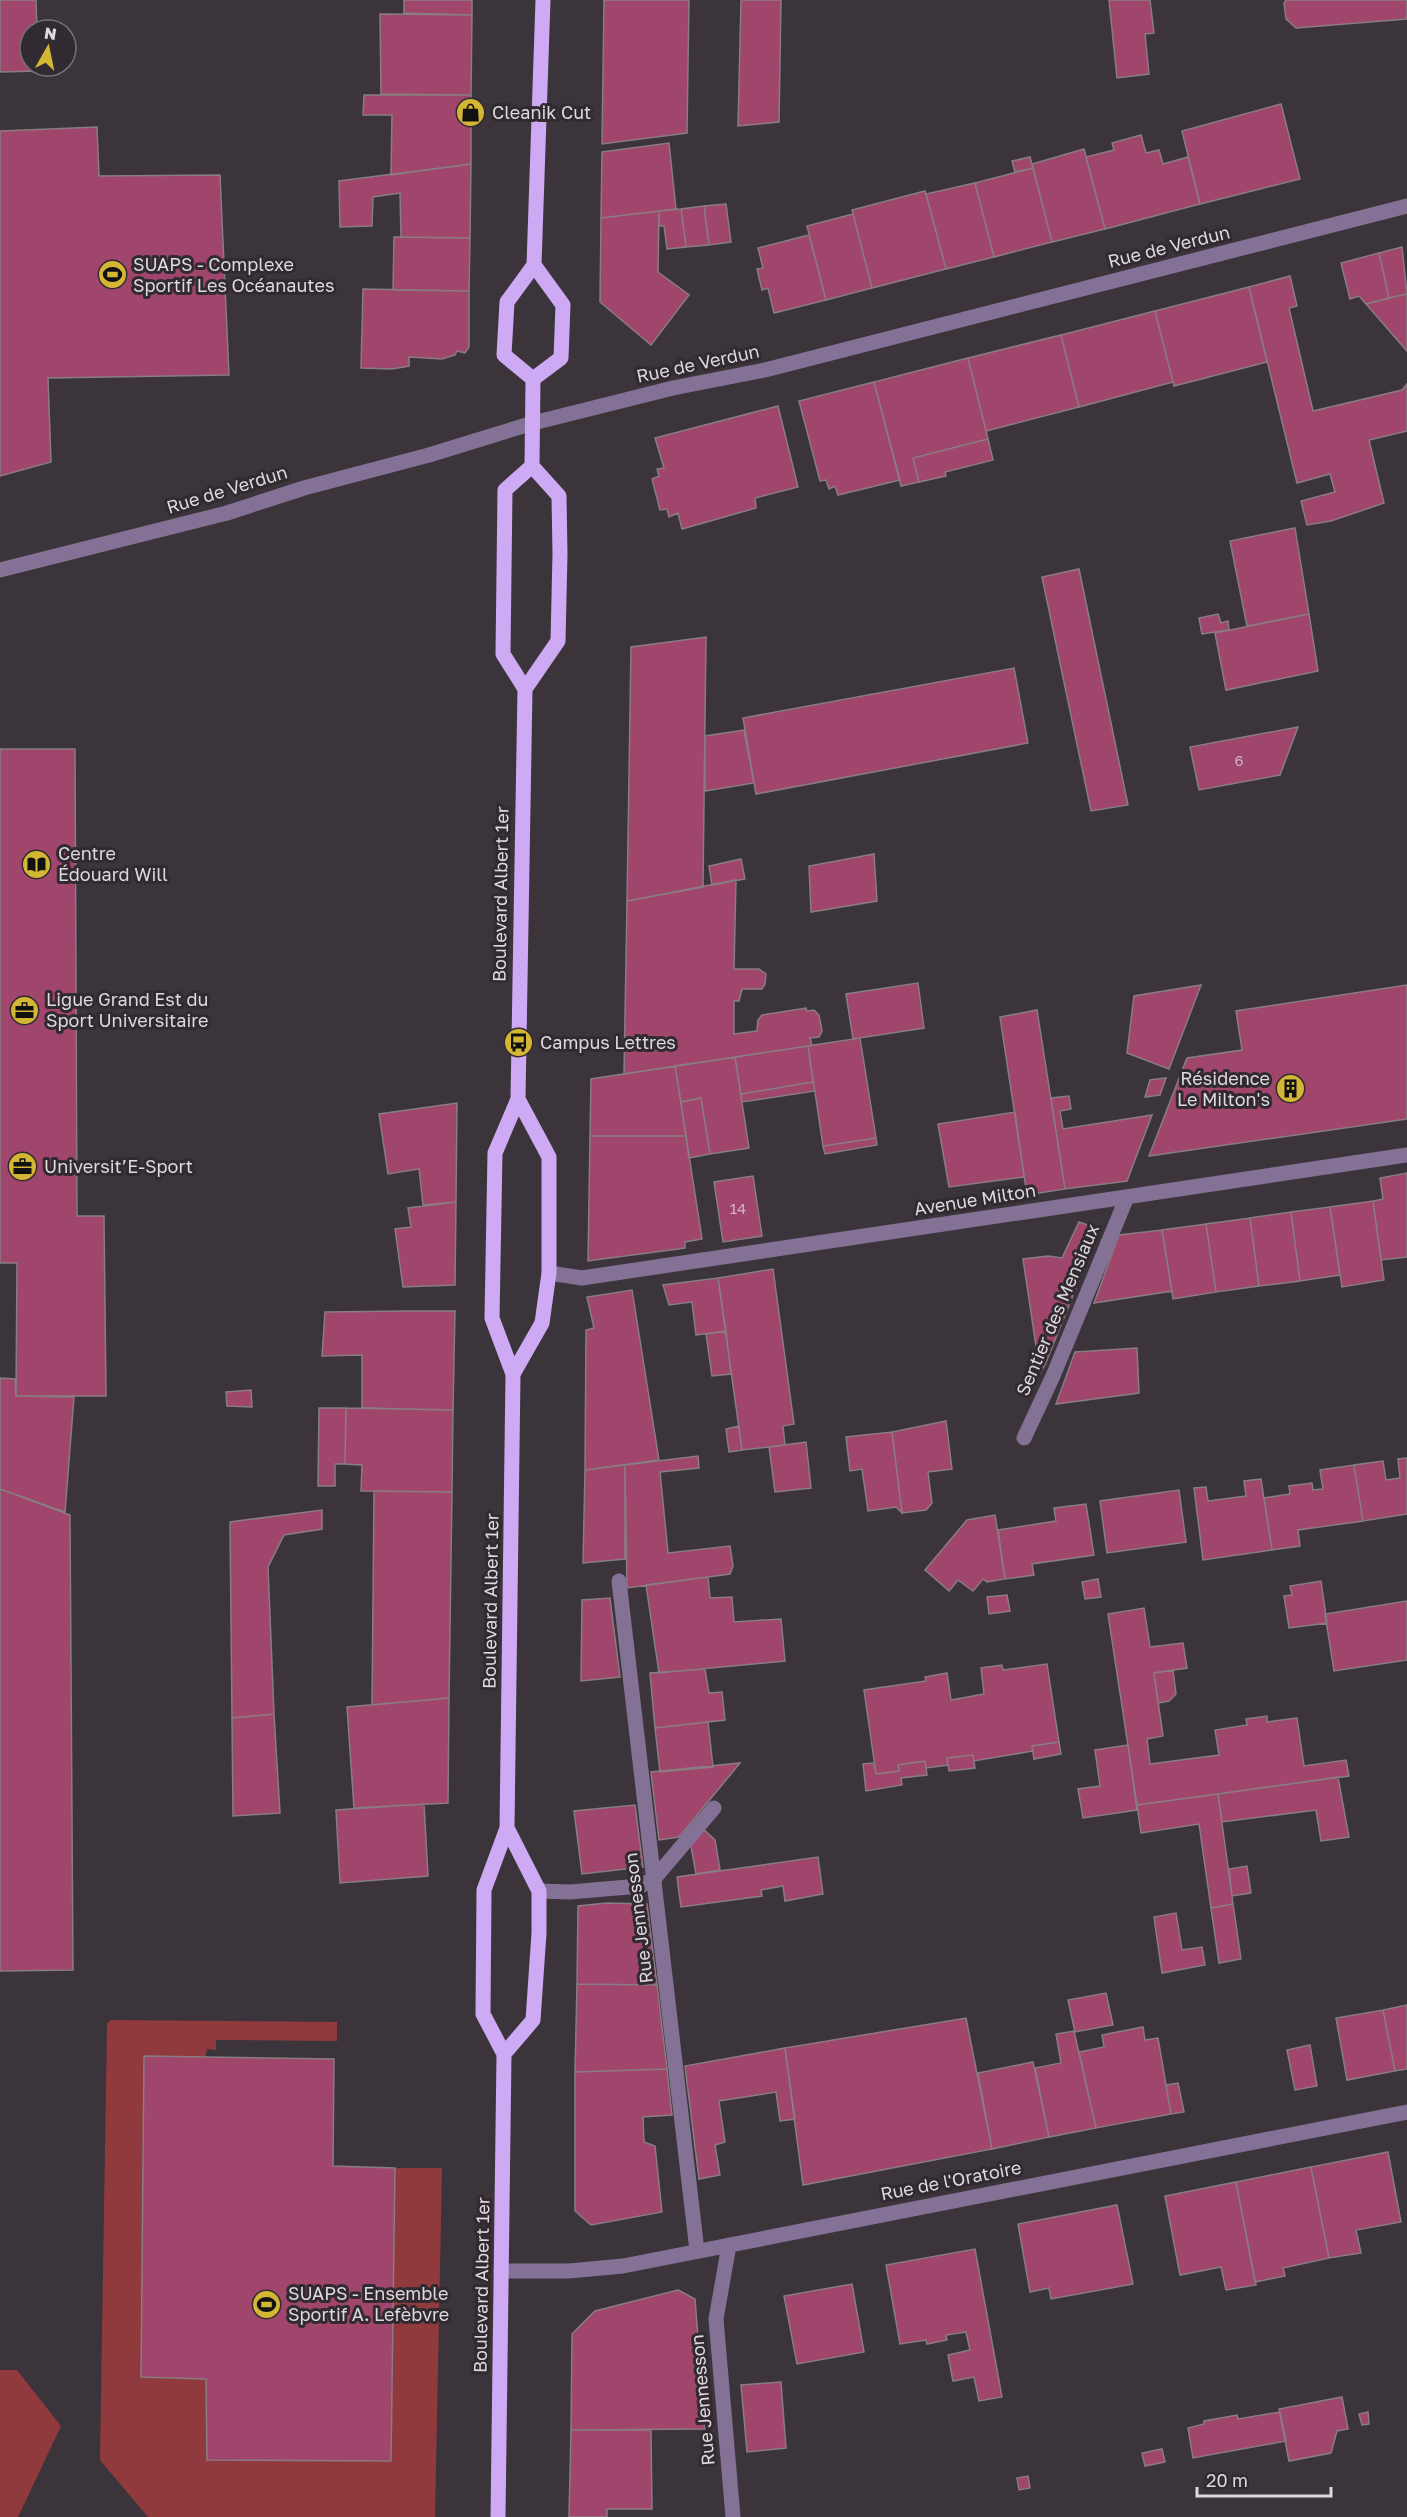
<svg xmlns="http://www.w3.org/2000/svg" width="1407" height="2517" font-family="'Golos Text',sans-serif">
<rect width="100%" height="100%" fill="#3c343b"/>
<!-- green -->
<path fill="#903a3d" d="M111,2020L337,2022V2041L216,2040V2050L207,2049L141,2377L206,2379L207,2460L391,2461L395,2168H442L435,2517H148L100,2460L107,2024Z
M0,2370H17L61,2426L18,2517H0Z"/>
<!-- building -->
<path fill="#a0456c" stroke="#897d81" stroke-width="1.5" d="M0,0H36L37,30H30V66H38V71L0,72Z
M404,0H472V15L404,13Z
M604,0H689L687,133L602,144Z
M741,0H781L779,122L738,126Z
M1109,0H1150L1154,33L1145,34L1149,74L1117,78Z
M1286,0H1407V19L1296,28L1286,19L1284,3Z
M380,14L472,15L471,95L381,94Z
M364,95H471V164L391,175L392,115H363Z
M1281,104L1300,179L1200,204L1182,131Z
M97,127L99,176L220,175L229,375L48,378L51,462L0,476V131Z
M1141,135L1146,153L1159,150L1163,164L1188,157L1200,204L1105,229L1086,157L1114,150L1112,143Z
M669,143L676,209L601,218L602,152Z
M1084,149L1105,229L1052,242L1032,164Z
M1030,157L1033,168L1015,172L1012,161Z
M471,164L470,238L401,237L400,193L373,197L372,226L340,227L339,181Z
M1033,168L1052,242L994,257L975,183Z
M975,183L994,257L946,269L926,194Z
M925,191L946,269L872,288L852,210Z
M726,204L731,242L709,245L704,206Z
M704,206L709,245L686,247L681,209Z
M681,209L686,247L667,249L664,226H659V211Z
M659,211L658,272L689,295L651,345L600,302L601,218Z
M853,214L872,288L826,300L807,226Z
M809,235L826,300L774,313L768,288L762,290L757,269L763,268L758,248Z
M394,237L470,238L469,291L393,290Z
M1402,247L1407,294L1389,298L1379,253Z
M1379,253L1389,298L1366,304L1359,296L1350,299L1341,263Z
M1290,276L1297,306L1289,308L1313,411L1402,390L1407,384V431L1369,440L1384,503L1331,521L1307,525L1301,501L1335,492L1330,474L1297,483L1249,287Z
M1249,287L1267,362L1174,386L1155,311Z
M363,289L469,291V347L465,353L457,351L455,355L442,359L409,357V366L392,369L361,368Z
M1406,294L1407,295V351L1366,304Z
M1155,311L1173,382L1079,407L1061,335Z
M1061,335L1079,407L986,431L968,358Z
M968,358L988,439L913,458L919,482L901,486L874,382Z
M874,382L900,480L838,495L835,486L829,489L826,480L820,481L799,401Z
M778,406L798,487L755,498L756,508L682,529L678,513L669,517L667,509L660,510L652,479L659,476L657,469L664,468L655,438Z
M988,439L993,460L945,472L946,476L919,482L913,458Z
M1295,528L1309,614L1247,626L1230,541Z
M1079,569L1128,805L1091,811L1042,577Z
M1218,614L1221,623L1228,621L1229,630L1202,634L1199,618Z
M1309,614L1318,671L1226,690L1215,633Z
M706,637L703,887L627,901L631,647Z
M1014,668L1028,743L756,794L743,718Z
M1298,727L1280,775L1199,790L1190,747Z
M744,730L754,783L705,791V736Z
M0,749H75L77,1216H104L106,1396H16L17,1263H0Z
M874,854L877,901L811,912L809,866Z
M741,859L745,879L712,885L709,866Z
M736,880L734,969H759L766,974L765,984L762,989H742L739,1001H734V1034L757,1031L758,1020L762,1015L806,1008L807,1011L814,1010L819,1015L822,1031L819,1037L810,1038L812,1045L808,1046L624,1074L627,901Z
M918,983L924,1028L853,1039L846,994Z
M1201,985L1169,1069L1127,1053L1134,996Z
M1407,985V1119L1149,1156L1187,1058L1242,1050L1236,1011Z
M1037,1010L1065,1189L1027,1195L1000,1017Z
M860,1038L876,1138L823,1146L808,1046Z
M808,1046L813,1082L741,1094L735,1057Z
M735,1057L749,1148L710,1154L701,1098L681,1102L675,1066Z
M675,1066L686,1136H590L591,1079Z
M1166,1078L1160,1095L1145,1097L1150,1080Z
M813,1082L815,1091L742,1102L741,1094Z
M1069,1096L1071,1109L1060,1111L1063,1129L1152,1115L1127,1181L1065,1189L1051,1098Z
M701,1098L710,1154L689,1158L681,1102Z
M457,1103L456,1202L423,1205L419,1169L388,1174L379,1114Z
M1015,1112L1024,1177L949,1187L938,1124Z
M590,1136H686L702,1239L685,1242V1248L588,1261Z
M876,1138L877,1145L825,1154L823,1146Z
M1407,1173V1257L1381,1260L1373,1201L1383,1199L1380,1178Z
M753,1176L762,1236L723,1242L714,1182Z
M1373,1201L1384,1280L1342,1287L1330,1207Z
M456,1202L455,1285L403,1287L395,1229L411,1227L408,1208Z
M1330,1207L1340,1275L1300,1281L1291,1212Z
M1291,1212L1300,1281L1259,1286L1250,1218Z
M1250,1218L1259,1286L1216,1292L1206,1224Z
M1079,1222L1097,1228L1098,1233L1045,1365L1040,1373L1023,1259L1048,1256L1062,1258Z
M1206,1224L1216,1292L1173,1299L1162,1230Z
M1162,1230L1172,1291L1094,1303L1119,1235Z
M773,1269L794,1424L783,1426L785,1445L742,1450L718,1278Z
M718,1278L726,1331L696,1335L692,1302L669,1305L663,1285Z
M632,1290L659,1460L585,1470L586,1330L594,1328L587,1297Z
M406,1311H455L453,1410L362,1408V1355L322,1356L325,1312Z
M726,1331L731,1374L712,1376L706,1334Z
M1137,1348L1139,1393L1056,1404L1075,1352Z
M0,1378L15,1379L16,1396L74,1397L65,1512L0,1489Z
M251,1390L252,1407L227,1406L226,1392Z
M319,1408H346L345,1464H335V1486H318Z
M346,1408L453,1410L452,1492L361,1491L362,1465L345,1464Z
M946,1421L952,1469L928,1472L932,1503L926,1510L902,1513L892,1432Z
M739,1426L742,1450L729,1452L726,1429Z
M892,1432L902,1513L896,1507L868,1511L862,1469L850,1471L846,1437Z
M806,1442L811,1488L775,1492L769,1447Z
M698,1456L699,1468L660,1472L668,1553L730,1546L733,1566L730,1574L627,1588L625,1465Z
M1407,1458V1514L1363,1521L1354,1465L1383,1461L1386,1480L1400,1478L1398,1459Z
M625,1465V1559L583,1563L585,1470Z
M1354,1465L1363,1521L1298,1530L1300,1546L1272,1550L1264,1498L1290,1494L1289,1486L1312,1483L1313,1490L1323,1489L1320,1470Z
M1261,1479L1272,1550L1203,1560L1194,1488L1206,1487L1208,1501L1246,1496L1244,1481Z
M0,1489L70,1515L73,1970L0,1971Z
M1179,1490L1186,1542L1107,1553L1100,1501Z
M374,1491L452,1492L449,1698L372,1705Z
M1086,1504L1094,1555L1032,1564L1034,1575L1005,1579L998,1530L1056,1521L1054,1508Z
M322,1510V1529L284,1535L268,1567L274,1714L232,1718L230,1522Z
M995,1515L1005,1579L987,1582L983,1579L973,1591L958,1580L949,1591L925,1570L967,1520Z
M708,1577L710,1598L732,1597L734,1622L781,1619L785,1661L659,1673L646,1585Z
M1098,1579L1101,1597L1085,1599L1082,1582Z
M1321,1581L1327,1623L1289,1628L1284,1596L1292,1595L1290,1586Z
M1007,1595L1010,1611L989,1614L987,1597Z
M610,1598L620,1677L581,1681L582,1600Z
M1407,1601V1660L1334,1671L1325,1614Z
M1144,1608L1150,1647L1183,1643L1187,1668L1154,1673L1163,1736L1147,1739L1150,1764L1219,1755L1215,1730L1247,1725L1246,1719L1267,1716V1722L1297,1718L1304,1766L1346,1760L1349,1776L1137,1805L1108,1614Z
M1047,1664L1059,1742L1032,1746L1033,1751L974,1761L973,1755L947,1758L948,1765L926,1768L925,1761L898,1765L899,1771L876,1774L864,1690L926,1681L925,1677L947,1673L951,1700L984,1694L981,1668L1002,1665L1003,1670Z
M705,1669L709,1693L722,1692L725,1720L655,1728L650,1673Z
M1173,1670L1176,1694L1169,1701L1158,1703L1154,1673Z
M449,1698L448,1803L354,1808L347,1707Z
M274,1714L280,1813L233,1816L232,1718Z
M708,1722L713,1767L660,1772L655,1728Z
M1059,1742L1061,1754L1034,1759L1032,1746Z
M1128,1745L1137,1810L1083,1818L1078,1789L1100,1786L1095,1750Z
M973,1755L975,1768L949,1771L947,1758Z
M925,1761L927,1775L901,1778L902,1785L866,1791L863,1764L874,1763L876,1774L899,1771L898,1765Z
M740,1763L679,1837L659,1840L651,1772Z
M1338,1777L1349,1837L1321,1841L1316,1810L1222,1822L1218,1794Z
M1218,1794L1233,1904L1211,1908L1199,1824L1141,1833L1137,1805Z
M424,1804L428,1876L340,1883L336,1810Z
M635,1805L643,1867L582,1874L574,1811Z
M702,1828L715,1840L720,1870L696,1874L690,1841Z
M818,1857L823,1894L785,1901L783,1886L761,1890L762,1896L681,1907L677,1877Z
M1247,1866L1251,1893L1232,1896L1229,1869Z
M607,1903L647,1904L657,1985L577,1984L578,1906Z
M1233,1904L1241,1959L1219,1963L1211,1908Z
M1176,1913L1182,1950L1202,1947L1205,1965L1162,1973L1154,1917Z
M577,1984L657,1985L667,2069L575,2072Z
M1106,1993L1113,2025L1075,2032L1068,2000Z
M1407,2005V2069L1395,2071L1383,2010Z
M1383,2010L1395,2071L1347,2080L1336,2018Z
M966,2018L992,2149L803,2185L785,2048Z
M1143,2027L1145,2040L1158,2038L1171,2114L1096,2128L1079,2052L1104,2047L1102,2035Z
M1074,2031L1096,2128L1049,2137L1035,2068L1061,2063L1056,2034Z
M1310,2045L1317,2086L1295,2090L1287,2050Z
M785,2048L795,2119L780,2121L776,2092L719,2101L725,2142L715,2145L720,2175L699,2179L685,2066Z
M144,2056L334,2059L333,2166L395,2168L391,2461L207,2460L206,2379L141,2377Z
M1033,2062L1049,2137L992,2149L978,2073Z
M667,2069L672,2115L643,2117L644,2142L655,2146L662,2212L591,2225L575,2211V2072Z
M1178,2083L1184,2112L1171,2114L1166,2085Z
M1388,2152L1401,2222L1356,2230L1361,2253L1329,2258L1311,2167Z
M1311,2167L1329,2258L1283,2268L1285,2276L1255,2282L1236,2182Z
M1236,2182L1256,2285L1226,2290L1221,2267L1180,2275L1165,2196Z
M1117,2205L1133,2284L1051,2299L1049,2288L1030,2292L1018,2224Z
M975,2249L1002,2397L979,2401L974,2377L953,2381L948,2355L970,2350L966,2332L946,2335L947,2340L927,2344L926,2340L900,2344L886,2265Z
M852,2284L864,2352L797,2364L784,2296Z
M678,2290L695,2299L705,2429L571,2430L572,2334L595,2311Z
M781,2382L786,2448L747,2452L741,2385Z
M1342,2397L1348,2429L1337,2431L1331,2453L1289,2461L1279,2409Z
M1280,2412L1286,2441L1193,2458L1188,2428L1204,2424V2421L1237,2415L1238,2419Z
M1368,2412L1369,2424L1362,2425L1359,2414Z
M571,2430H651L652,2509H607V2517H569Z
M1162,2449L1165,2462L1145,2466L1142,2453Z
M1028,2476L1030,2488L1019,2490L1017,2478Z"/>
<g fill="none" stroke-linecap="round" stroke-linejoin="round">
<!-- minor -->
<path stroke="#837296" stroke-width="15" d="M0,570L227,513L304,488L429,455L533,423L673,388L765,370L1407,206
M549,1273L582,1278L1407,1155
M1024,1438L1053,1376L1127,1197
M619,1581L697,2251
M539,1891L570,1892L640,1886L654,1879L714,1808
M729,2245L716,2319L733,2517
M501,2271H569L623,2266L1407,2112"/>
<!-- major -->
<path stroke="#ceaaf4" stroke-width="15" d="M533,379L504,355L507,302L534,265L543,0
M533,379L561,358L563,305L534,265
M525,689L503,654L505,490L532,466
M513,1374L542,1323L549,1273V1157L518,1099
M504,2054L533,2020L539,1933V1891L507,1828
M498,2517L504,2054L483,2014L484,1890L507,1828L513,1374L492,1318L495,1153L518,1099L525,689L558,641L560,554L559,496L532,466L533,379"/>
</g>
<!-- icons -->
<defs>
<symbol id="shop-disc" viewBox="-11 -11 22 22"><circle r="9.5" fill="#d4b635" stroke="#322a31"/><path d="M-5-2.5h2.3a2.7 3.5 0 0 1 5.4 0H5L5.5 6h-11ZM-1.5-2.5h3a1.5 2.3 0 0 0-3 0Z" fill="#111"/></symbol>
<symbol id="stadium-disc" viewBox="-11 -11 22 22"><circle r="9.5" fill="#d4b635" stroke="#322a31"/><path d="M0-5a6.5 5 0 1 0 0 10a6.5 5 0 1 0 0-10ZM-3.5-1.8h7v3.6h-7Z" fill="#111"/></symbol>
<symbol id="library-disc" viewBox="-11 -11 22 22"><circle r="9.5" fill="#d4b635" stroke="#322a31"/><path d="M-6-4Q-3-5.5-.7-3.5V5Q-3 3-6 4ZM6-4Q3-5.5 .7-3.5V5Q3 3 6 4Z" fill="#111"/></symbol>
<symbol id="office-disc" viewBox="-11 -11 22 22"><circle r="9.5" fill="#d4b635" stroke="#322a31"/><path d="M-6-3h4V-5.5h4V-3h4V5H-6ZM-1-4.5V-3h2v-1.5ZM-6 0V1H6V0Z" fill="#111"/></symbol>
<symbol id="bus-disc" viewBox="-11 -11 22 22"><circle r="9.5" fill="#d4b635" stroke="#322a31"/><path d="M-5-6H5V4H4V6H2V4H-2V6H-4V4H-5ZM-3.5-4V0h7V-4ZM-3.5 1.2v1.5H-2V1.2ZM2 1.2v1.5H3.5V1.2Z" fill="#111"/></symbol>
<symbol id="building-disc" viewBox="-11 -11 22 22"><circle r="9.5" fill="#d4b635" stroke="#322a31"/><path d="M-4-6H4V6H1V3H-1V6H-4ZM-2.5-4.3h1.7v1.8h-1.7ZM.8-4.3h1.7v1.8H.8ZM-2.5-1h1.7V.8h-1.7ZM.8-1h1.7V.8H.8Z" fill="#111"/></symbol>
</defs>
<g fill-rule="evenodd">
<use href="#shop-disc" x="454" y="96" width="33" height="33"/>
<use href="#stadium-disc" x="96" y="258" width="33" height="33"/>
<use href="#library-disc" x="20" y="848" width="33" height="33"/>
<use href="#office-disc" x="8" y="994" width="33" height="33"/>
<use href="#bus-disc" x="502" y="1026" width="33" height="33"/>
<use href="#building-disc" x="1274" y="1072" width="33" height="33"/>
<use href="#office-disc" x="6" y="1150" width="33" height="33"/>
<use href="#stadium-disc" x="250" y="2288" width="33" height="33"/>
</g>
<g text-anchor="middle" stroke-width="6" stroke-linejoin="round" paint-order="stroke">
<!-- number labels -->
<g font-size="15" fill="#ceb4c1">
<text x="1239" y="766">6</text>
<text x="738" y="1214">14</text>
</g>
<!-- poi labels -->
<g font-size="18" fill="#ded9dd" stroke="#322a31" text-anchor="start">
<text x="492" y="119">Cleanik Cut</text>
<text x="133" y="271">SUAPS - Complexe<tspan x="133" dy="21">Sportif Les Océanautes</tspan></text>
<text x="58" y="860">Centre<tspan x="58" dy="21">Édouard Will</tspan></text>
<text x="46" y="1006">Ligue Grand Est du<tspan x="46" dy="21">Sport Universitaire</tspan></text>
<text x="540" y="1049">Campus Lettres</text>
<text x="1270" y="1085" text-anchor="end">Résidence<tspan x="1270" dy="21">Le Milton's</tspan></text>
<text x="44" y="1173">Universit’E-Sport</text>
<text x="288" y="2300">SUAPS - Ensemble<tspan x="288" dy="21">Sportif A. Lefèbvre</tspan></text>
</g>
<!-- street labels -->
<g font-size="18" fill="#ded9dd" stroke="#322a31">
<text transform="translate(1169 247) rotate(-14)" y="6">Rue de Verdun</text>
<text transform="translate(698 364) rotate(-12)" y="6">Rue de Verdun</text>
<text transform="translate(227 490) rotate(-17)" y="6">Rue de Verdun</text>
<text transform="translate(501 894) rotate(-89)" y="6">Boulevard Albert 1er</text>
<text transform="translate(975 1200) rotate(-9)" y="6">Avenue Milton</text>
<text transform="translate(1058 1310) rotate(-67)" y="6">Sentier des Mensiaux</text>
<text transform="translate(491 1601) rotate(-89)" y="6">Boulevard Albert 1er</text>
<text transform="translate(639 1918) rotate(-97)" y="6">Rue Jennesson</text>
<text transform="translate(951 2181) rotate(-11)" y="6">Rue de l'Oratoire</text>
<text transform="translate(482 2285) rotate(-89)" y="6">Boulevard Albert 1er</text>
<text transform="translate(703 2400) rotate(-95)" y="6">Rue Jennesson</text>
</g>
</g>
<!-- north arrow -->
<g transform="translate(48 48) rotate(9)"><circle r="28" fill="#322a31" stroke="#777076" stroke-width="1.5"/>
<path d="M0-4.5L10 22L0 15L-10 22Z" fill="#d4b635"/>
<text y="-9" font-size="16" font-weight="bold" text-anchor="middle" fill="#ded9dd">N</text>
</g>
<!-- scale -->
<path d="M1197 2487v9h134v-9" fill="none" stroke="#ded9dd" stroke-width="3"/>
<text x="1206" y="2487" font-size="18" fill="#ded9dd" stroke="#322a31" stroke-width="4.5" paint-order="stroke">20 m</text>
</svg>
